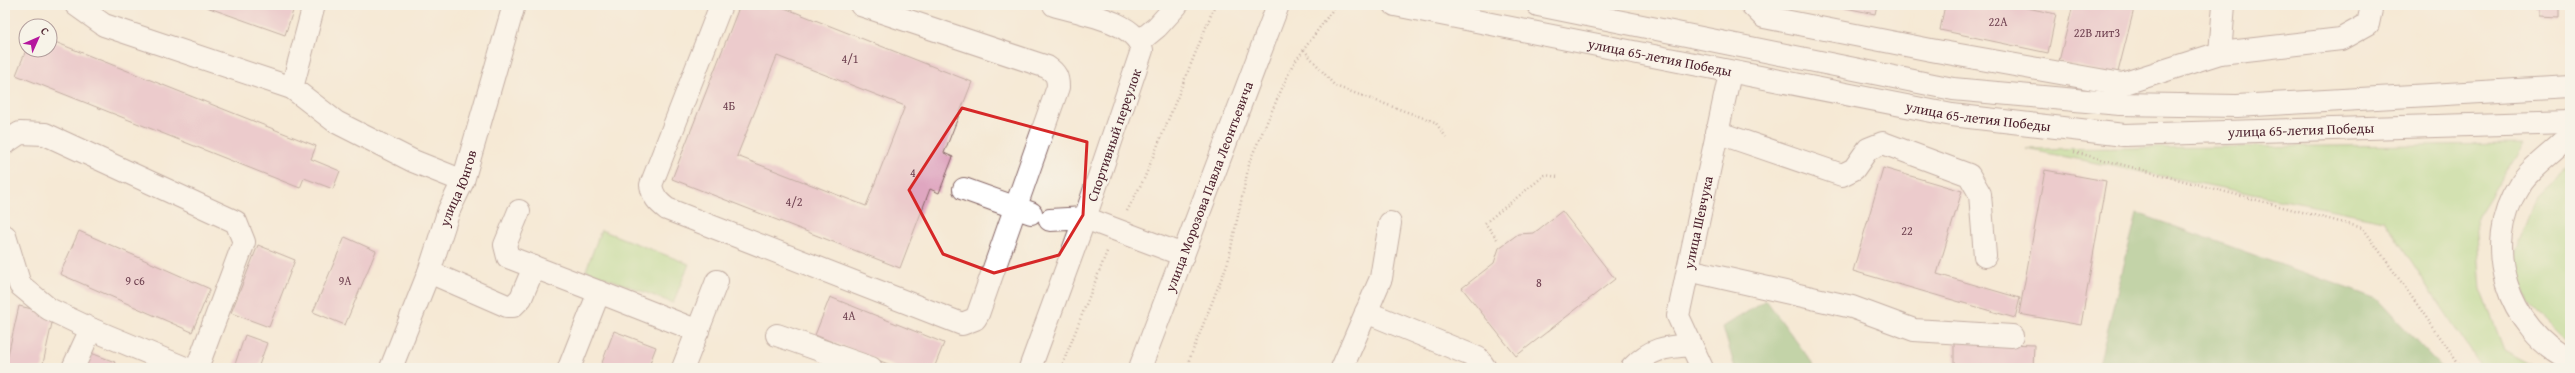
<svg xmlns="http://www.w3.org/2000/svg" width="2575" height="373" font-family="'Gentium Book Plus',serif">
<rect width="100%" height="100%" fill="#f7f3e8"/>
<filter id="ink" filterUnits="userSpaceOnUse"><feTurbulence type="fractalNoise" baseFrequency=".025" numOctaves="2"/><feDisplacementMap in="SourceGraphic" scale="8" xChannelSelector="R" yChannelSelector="G"/><feConvolveMatrix kernelMatrix="1 2 1 2 8 2 1 2 1" color-interpolation-filters="sRGB"/></filter>
<filter id="wash" filterUnits="userSpaceOnUse"><feTurbulence type="fractalNoise" baseFrequency=".012" numOctaves="4" result="noise"/><feDisplacementMap in="SourceGraphic" scale="16" xChannelSelector="R" yChannelSelector="G"/><feGaussianBlur stdDeviation="0.9" result="paint"/><feColorMatrix in="noise" values="0 0 0 0 0 0 0 0 0 0 0 0 0 0 0 0 0 1.4 0 .05"/><feComposite in="paint" operator="in"/></filter>
<g filter="url(#wash)">
<rect width="100%" height="100%" fill="#f5e9d5"/>
<!-- green -->
<path fill="#a9d885" stroke="#7a7c58" d="M2524,144L2476,219L2481,289L2504,350L2538,368H2482L2384,220L2026,149Z
M2570,164V341L2564,339L2529,304L2513,258L2536,196Z
M601,230L689,264L673,303L586,270Z"/>
<!-- forest -->
<path fill="#86b872" stroke="#686c4e" d="M2137,213L2377,299L2442,368H2098Z
M1766,300L1816,368H1735L1723,327Z"/>
<g id="blocks">
<!-- building -->
<path fill="#dfa6c0" fill-rule="evenodd" d="M201,5H295L285,35Z
M740,5H777L972,82L944,153L953,157L939,193L930,189L900,268L672,179ZM777,56L905,106L866,206L737,156Z
M1831,5H1877L1875,14Z
M1945,5H2013L2056,14L2048,53L1940,30Z
M2073,5H2135L2117,76L2059,61Z
M2536,5H2560V17L2540,16V9H2536Z
M50,40L316,146L311,159L340,171L333,189L304,178L300,188L16,75L26,50H50Z
M1883,168L1962,191L1937,274L2020,298L2015,318L1853,271Z
M2045,170L2106,181L2081,325L2019,314Z
M1562,211L1615,279L1516,356L1462,288L1494,263L1499,248L1518,234L1534,233Z
M79,231L210,289L192,332L60,274Z
M345,237L376,251L345,325L313,312Z
M258,245L295,260L269,327L231,313Z
M830,297L944,343L934,368H898L815,335Z
M19,306L54,314L42,368H5Z
M614,331L656,347L648,368H600Z
M245,335L267,343L258,368L234,367Z
M1954,342L2034,345L2033,368H1954Z
M91,353L115,362L112,368H85Z"/>
</g>
</g>
<g filter="url(#ink)">
<use href="#blocks" fill-opacity="0" stroke="#866666" stroke-width="1"/>
<g fill="none" stroke-linecap="round" stroke-linejoin="round">
<defs>
<g id="minor">
<path d="M76,5L104,25L292,88L336,122L413,161L463,181"/>
<path d="M721,5L651,185C653,197 658,202 667,209L962,324L975,319L978,314L1058,87C1058,77 1056,73 1047,67L861,5"/>
<path d="M1054,5C1080,13 1136,21 1142,50L1085,218L1183,255"/>
<path d="M1752,5L1764,17L1931,50L2122,84L2220,53L2224,5"/>
<path d="M1140,41L1157,27L1177,5"/>
<path d="M2220,53L2341,39L2368,24L2372,5"/>
<path d="M292,88L314,5"/>
<path d="M1716,132L1842,175L1854,169L1868,149L1883,143L1969,175L1980,194L1985,256"/>
<path d="M5,143L20,133L45,134L236,222L244,242L197,368"/>
<path d="M964,189L1031,213"/>
<path d="M519,211L505,245L508,257L599,292"/>
<path d="M5,236L20,285L49,309L91,329"/>
<path d="M1688,270L1852,307L1914,330L2012,336"/>
<path d="M429,272L507,306H513L521,298L534,267"/>
<path d="M1366,312L1478,358L1485,368"/>
<path d="M777,335L871,368"/>
<path d="M73,368L91,329L185,368"/>
<path id="s1" d="M391,368L429,272L449,210L463,181L514,5"/>
<path d="M569,368L599,292L698,331"/>
<path d="M683,368L717,281"/>
<path d="M1030,368L1085,218L1050,220"/>
<path d="M1342,368L1381,278L1390,223"/>
<path d="M1632,368C1651,348 1665,347 1691,345"/>
<path id="s2" d="M1702,368L1678,316L1730,73"/>
</g>
<g id="major">
<path id="s3" d="M1395,5L1952,115L2124,135L2570,122"/>
<path d="M1538,5L1953,89L2120,104L2237,106L2570,87"/>
<path d="M2570,140L2562,143C2549,156 2528,170 2519,186C2480,246 2508,329 2570,360"/>
<path id="s4" d="M1140,368L1278,5"/>
</g>
</defs>
<!-- minor casing -->
<use href="#minor" stroke="#866666" stroke-width="24"/>
<!-- major casing -->
<use href="#major" stroke="#866666" stroke-width="24"/>
<!-- path -->
<path stroke="#866666" stroke-width="2.5" stroke-dasharray="1 3" stroke-linecap="butt" d="M1357,5L1374,8
M1304,50L1335,86L1435,122L1446,137
M2074,152L2363,228L2462,368
M1127,211L1144,179L1215,5
M1497,239L1485,223L1545,175L1558,177
M1061,368L1108,249
M1186,368L1228,262L1250,160L1292,66L1336,5"/>
<!-- minor -->
<use href="#minor" stroke="#fff" stroke-width="22"/>
<!-- major -->
<use href="#major" stroke="#fff" stroke-width="22"/>
</g>
</g>
<!-- marked area -->
<path d="M0 0H2575V373H0ZM962,108L1087,142L1083,215L1059,255L994,273L943,254L909,190Z" fill="#f5e9d5" fill-opacity=".55" fill-rule="evenodd"/>
<path fill="none" stroke="#d62828" stroke-width="3" stroke-linejoin="round" d="M962,108L1087,142L1083,215L1059,255L994,273L943,254L909,190Z"/>
<g text-anchor="middle" stroke-width="4" stroke-linejoin="round" paint-order="stroke">
<!-- number labels -->
<g font-size="12" fill="#6f4150">
<text x="1998" y="26">22А</text>
<text x="2097" y="37">22В лит3</text>
<text x="850" y="63">4/1</text>
<text x="729" y="110">4Б</text>
<text x="913" y="177">4</text>
<text x="794" y="206">4/2</text>
<text x="1907" y="235">22</text>
<text x="135" y="285">9 с6</text>
<text x="345" y="285">9А</text>
<text x="1539" y="287">8</text>
<text x="849" y="320">4А</text>
</g>
<!-- street labels -->
<g font-size="14" fill="#4a1f2b" stroke="#f7f3e8">
<text dy="5" stroke="none"><textPath href="#s3" startOffset="270">улица 65-летия Победы</textPath></text>
<text dy="5" stroke="none"><textPath href="#s3" startOffset="594">улица 65-летия Победы</textPath></text>
<text dy="5" stroke="none"><textPath href="#s3" startOffset="918">улица 65-летия Победы</textPath></text>
<text transform="translate(1114 135) rotate(-71)" y="5">Спортивный переулок</text>
<text dy="5" stroke="none"><textPath href="#s4" startOffset="194">улица Морозова Павла Леонтьевича</textPath></text>
<text dy="5" stroke="none"><textPath href="#s1" startOffset="192">улица Юнгов</textPath></text>
<text dy="5" stroke="none"><textPath href="#s2" startOffset="153">улица Шевчука</textPath></text>
</g>
</g>
<!-- margin -->
<rect width="2575" height="373" fill="none" stroke="#f7f3e8" stroke-width="20"/>
<!-- north arrow -->
<g transform="translate(38 38) rotate(45)"><circle r="19" fill="#f7f3e8" stroke="#b29e9c"/>
<path d="M0-3L7 15L0 10L-7 15Z" fill="#b5179e"/>
<text y="-6" font-size="11" font-weight="bold" text-anchor="middle" fill="#4a1f2b">С</text>
</g>
</svg>
